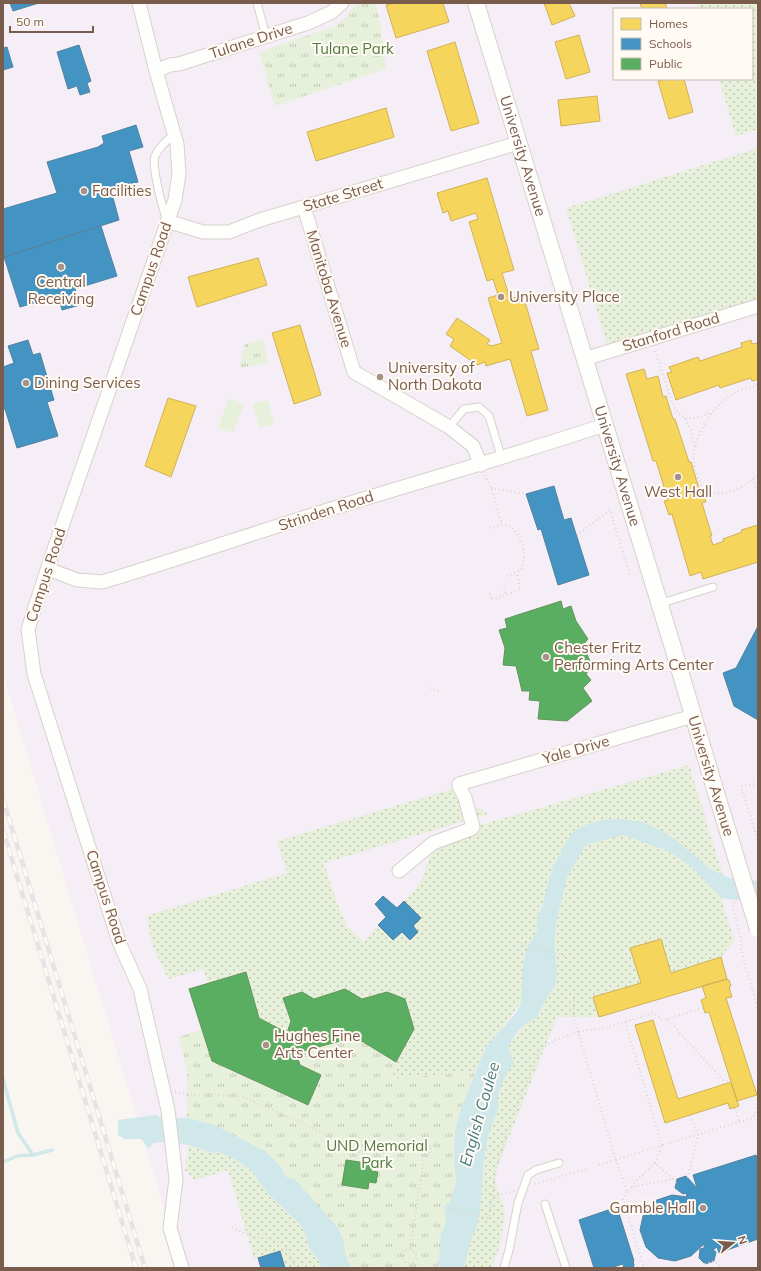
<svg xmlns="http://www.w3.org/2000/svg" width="761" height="1271" font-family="Mulish,sans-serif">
<defs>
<pattern id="grass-dots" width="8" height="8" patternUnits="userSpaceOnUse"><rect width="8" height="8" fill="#e7f0db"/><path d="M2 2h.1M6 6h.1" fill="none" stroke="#c0c6b4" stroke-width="1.8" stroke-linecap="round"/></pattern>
<pattern id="park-tufts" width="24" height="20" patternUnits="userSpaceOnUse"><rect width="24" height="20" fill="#e7f0db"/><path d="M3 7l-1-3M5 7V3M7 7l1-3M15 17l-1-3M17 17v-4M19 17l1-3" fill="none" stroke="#c0c6b4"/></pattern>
</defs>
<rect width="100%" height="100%" fill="#f9f5f0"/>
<!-- education -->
<path fill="#f6eef6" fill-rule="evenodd" d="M3,3H758V1268H182L3,674ZM614,9H752V79H614Z"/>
<!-- grass -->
<path fill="url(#grass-dots)" d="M696,3H758V129L736,136L719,79H752V9H698Z
M758,148V306L609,351L566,208Z
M689,765L723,875L710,869L675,839L574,831L537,917V931L523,980L521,1002L499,1033L487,1046L476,1071L392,1079L396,1062L414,1029L405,999L387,992L362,999L345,989L314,999L302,992L284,998L291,1021L287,1033L259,1018L246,972L208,983L203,969L168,979L153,947L146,916L287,873L277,841L456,788L467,801L488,814L324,863L335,898L347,926L364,942L378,925L393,940L402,932L410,940L418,932L413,926L421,918L404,901L416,889L422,879L433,847L473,827Z
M623,835L668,851L692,867L721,898L734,940L721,957L671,973L630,949L641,983L593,997L599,1017H557L497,1168L495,1180L505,1211L500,1246L491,1268H464L471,1240L477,1227L480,1211L484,1161L488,1136L499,1107L497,1097L506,1074L514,1064L508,1047L524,1025L537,1017L544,1003L556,984L557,968L555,956V934L563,882L578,850L588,844Z
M189,1145L212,1153L219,1152L233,1158L251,1170L267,1193L301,1226L306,1234L309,1248L320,1262L321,1268H285L280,1252L254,1259L228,1170L195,1180L185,1170Z"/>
<!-- park -->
<path fill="url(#park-tufts)" d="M357,3H375L380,20L386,69L275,106L259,52L338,25Z
M263,340L268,363L239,368L245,344Z
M202,1029L212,1061L307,1105L321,1075L300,1065L296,1053L355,1037L396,1062L392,1079L476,1071L461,1109L455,1131L454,1158L456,1183L446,1222L441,1234L438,1268H351L327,1215L286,1177L281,1167L215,1125L187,1118V1071L179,1037Z"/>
<!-- pitch -->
<path fill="#e7f0db" d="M229,398L244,404L233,433L218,428Z
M268,400L274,424L259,428L253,404Z"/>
<!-- water -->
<path fill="#d0e8ea" d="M621,819L642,822L661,831L675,839L710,869L730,878L758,881V903L721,898L692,867L668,851L623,835L589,844L578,850L568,873L557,919L555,934V956L557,968L556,984L544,1003L537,1017L524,1025L518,1031L508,1047L514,1064L506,1074L497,1097L499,1107L488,1136L484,1161L480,1211L477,1227L471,1240L464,1268H438L441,1234L446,1222L445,1205L450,1203L456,1183L454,1158L455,1131L461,1109L476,1071L487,1046L517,1012L521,1002L523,964L526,953L528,946L537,931V917L542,907L552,869L566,842L574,831L583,826L602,820Z
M156,1115L164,1119L187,1118L215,1125L266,1152L281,1167L286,1177L295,1179L338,1228L344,1243L345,1254L351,1268H321L320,1262L309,1248L306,1234L300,1224L267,1193L251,1170L233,1158L219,1152L212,1153L189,1145L164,1142L153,1143L149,1149L141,1139H125L118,1135V1120Z"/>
<!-- homes -->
<path fill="#f6d55c" stroke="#d1b158" d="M394,3H443L449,22L396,38L386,5Z
M544,3H569L575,16L552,25Z
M640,3H665L667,9H642Z
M579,35L590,72L566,79L555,42Z
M455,42L479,123L451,131L427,51Z
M667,79H684L693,112L669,119L658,81Z
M597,96L600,121L561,126L558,100Z
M386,108L394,137L316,161L307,132Z
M487,178L514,270L502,273L510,299L523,295L539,349L531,351L548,410L527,416L510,359L486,366L485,362L477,365L450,346L454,339L446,334L457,318L490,340L487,344L491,346L502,343L488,298L498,295L493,279L487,281L469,222L478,219L476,213L451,221L448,211L443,213L437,193Z
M258,258L267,285L197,307L188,277Z
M300,325L321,395L294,404L272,333Z
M751,340L752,344L758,343V380L752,381L751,378L720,388L719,385L676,400L667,373L672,372L669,367L698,357L700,361L742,347L741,343Z
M644,369L647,379L658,376L663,397L666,396L673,419H675L689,462H691L700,492L703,491L704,495L706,502L702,503L712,536H710L713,545L724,541L723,539L742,532L741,530L758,525V562L703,579L701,572L690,576L672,514L669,515L664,501L668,500L656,461H653L626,374Z
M168,398L196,406L171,477L145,466Z
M661,939L671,973L721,957L727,979L599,1017L593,997L641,983L630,948Z
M727,979L728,980H729L731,986L729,987L732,997L726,998L757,1095L737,1101L709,1012L705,1013L701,1000L706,998L702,986Z
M653,1020L678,1099L731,1082L739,1106L730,1109L728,1103L665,1123L635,1025Z"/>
<!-- schools -->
<path fill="#4393c3" stroke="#5482a0" d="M10,3H39L13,11Z
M79,45L91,81L87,83L90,92L80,95L77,86L68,89L57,52Z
M7,47L13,67L3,70V48Z
M136,125L143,147L129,151L138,182L111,190L119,220L4,257L3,209L57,193L47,162L98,147L104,143L102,136Z
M101,226L117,276L75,289L80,305L62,310L58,296L20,307L4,257Z
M28,340L33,355L40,353L54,400L47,402L58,436L17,448L5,409L3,410V367L14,363L8,346Z
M554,486L564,520L571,518L589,575L558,585L541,529L538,530L526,494Z
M758,626V720L734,706L723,673L736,668Z
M383,896L397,908L404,901L421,918L413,926L418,932L410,940L402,932L393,940L378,925L386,917L375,904Z
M756,1155L758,1161V1239L719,1253L717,1247L713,1250L716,1252L714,1261L705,1264L699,1258L700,1249L704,1248V1244L691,1256L675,1261L658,1258L646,1247L640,1230L643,1216L654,1201L672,1195L687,1197L686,1193L683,1194L675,1188L677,1179L686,1176L697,1188L693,1175Z
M617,1207L634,1261H633L634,1265L633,1268H624L623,1264L610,1268H594L579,1220Z
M280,1251L285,1268H261L258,1258Z"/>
<!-- public -->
<path fill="#5aae61" stroke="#64955b" d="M561,601L563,609L571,606L576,621L588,639L583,645L592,666L586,674L591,680L583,688L592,701L567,721L538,719L540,701L529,700L530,691H522L516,666L503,665L505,648L499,630L507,628L505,619Z
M246,972L259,1018L287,1033L291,1021L283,998L302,992L314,999L345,989L362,999L387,992L405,999L414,1029L396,1062L355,1037L296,1053L300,1065L321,1075L308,1105L212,1061L189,989Z
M346,1160L373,1164L371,1171L378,1172L376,1183L369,1182L368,1189L342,1185Z"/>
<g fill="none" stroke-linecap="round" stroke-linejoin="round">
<!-- stream -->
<path stroke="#d0e8ea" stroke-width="3.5" d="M567,874L583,846
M3,1079L18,1133L33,1155
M3,1162L17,1156L33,1155L52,1150"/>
<defs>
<path id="service" d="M257,3L266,36
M167,221C163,209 151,166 155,156C159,147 167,140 174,134
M449,427L464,409L479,407L489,416L501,456
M659,604L713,587
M545,1204L566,1268
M504,1268L509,1250L518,1203L528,1175L536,1170L559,1163"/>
<path id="minor" d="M139,3L156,71L177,144L179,174L175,200L50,561L28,629L34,674L119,942L140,989L168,1110L176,1179L170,1228L182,1268
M156,71L170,65L179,64L308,23L332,12L342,3
M304,207L354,372L449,427L473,446L481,465
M167,221L203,232H229L260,220L518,143
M584,359L758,306
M48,569L77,580L102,582C192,555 280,524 370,497C448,473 527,451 604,425
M459,784L693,716
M399,871L433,843L471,829L473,827L465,798L459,786"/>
<g id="tertiary">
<path id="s1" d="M476,3L674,651L717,796"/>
</g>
</defs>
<!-- service casing -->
<use href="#service" stroke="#d7d1cb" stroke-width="9"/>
<!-- minor casing -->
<use href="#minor" stroke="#d7d1cb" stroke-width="15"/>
<!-- tertiary casing -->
<use href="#tertiary" stroke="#d7d1cb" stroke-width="18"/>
<!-- path -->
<path stroke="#dcd5d0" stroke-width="2" stroke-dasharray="1 3" stroke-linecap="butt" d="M655,351L672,402L678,413L685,418L691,430L695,449
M756,380L757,386
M758,386C724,388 697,425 693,457C693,462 695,468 696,472C704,507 741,493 758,474
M685,418C695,418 703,417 712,412
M485,475L491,488L502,524
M753,479L758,494
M491,488L526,494
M704,495L709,491
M490,528L502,524L512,527C523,541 528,552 521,570L505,577
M577,535L610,510L630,575
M504,589L506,596
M490,593L491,600L520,590L517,572
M430,688L440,692
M758,784L741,786L758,841
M734,902L732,905L741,938V950L758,1009
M521,943L564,956
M703,1008L667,1019L723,1080L731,1082
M625,1022L662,1145L616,1160L627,1192L632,1187L673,1179L655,1163L636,1181L632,1187
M175,1092L196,1095L206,1094L243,1097L311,1127L358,1152L393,1146
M735,1108L739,1121
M421,1145L431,1146L430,1153L420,1152Z
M427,1145L429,1130
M655,1163L662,1145L753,1118L758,1104
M599,1165L616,1160L578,1032L586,1030L602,1029L654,1013L662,1020L667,1019
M688,1178L698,1135L690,1115
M673,1179L676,1183
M535,1184L587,1169
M514,1191L492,1197C496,1154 511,1117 529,1077C532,1068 535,1056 542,1049C552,1040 566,1036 578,1032L573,1014L574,996
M627,1192L623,1199L644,1268
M444,1208L489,1218L492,1197
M232,1228L252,1236L270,1239L283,1244L292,1258L295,1268
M757,1240L758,1243
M410,1248L425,1153
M402 1256a7 7 0 1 1 14 0a7 7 0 1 1-14 0Z
M704,1268L705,1264L714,1261L725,1268"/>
<!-- service -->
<use href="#service" stroke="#fefefd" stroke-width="7"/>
<!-- minor -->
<use href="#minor" stroke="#fefefd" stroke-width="13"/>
<!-- tertiary -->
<use href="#tertiary" stroke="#fefefd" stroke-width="16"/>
<defs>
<path id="rail" d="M3,799L145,1268
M3,830L136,1268"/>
</defs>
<!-- rail casing -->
<use href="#rail" stroke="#e6e3e7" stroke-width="4.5"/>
<!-- rail -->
<use href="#rail" stroke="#fffaf3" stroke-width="3" stroke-dasharray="9" stroke-linecap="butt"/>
<defs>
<path id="tertiary-bridge" d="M717,796L758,929"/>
</defs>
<!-- tertiary-bridge casing -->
<use href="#tertiary-bridge" stroke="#d7d1cb" stroke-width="18" stroke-linecap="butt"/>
<!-- tertiary-bridge -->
<use href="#tertiary-bridge" stroke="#fefefd" stroke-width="16"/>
</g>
<!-- markers -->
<g fill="#a69286" stroke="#fffaf3" stroke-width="1.5">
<circle cx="84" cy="191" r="4"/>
<circle cx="61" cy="267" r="4"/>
<circle cx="501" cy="297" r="4"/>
<circle cx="380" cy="377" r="4"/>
<circle cx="26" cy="383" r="4"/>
<circle cx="678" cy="477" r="4"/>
<circle cx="546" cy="657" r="4"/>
<circle cx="266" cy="1045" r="4"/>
<circle cx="703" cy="1208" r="4"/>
</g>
<g text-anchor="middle" stroke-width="4" stroke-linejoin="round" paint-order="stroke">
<!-- street labels -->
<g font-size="15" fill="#7a5c4d" stroke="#fffaf3">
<text transform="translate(251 41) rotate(-18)" y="5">Tulane Drive</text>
<text dy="5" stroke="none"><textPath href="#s1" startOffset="160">University Avenue</textPath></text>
<text transform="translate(343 195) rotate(-17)" y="5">State Street</text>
<text transform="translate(151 269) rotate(-71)" y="5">Campus Road</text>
<text transform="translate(329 289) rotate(73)" y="5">Manitoba Avenue</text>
<text transform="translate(671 332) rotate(-17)" y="5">Stanford Road</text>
<text dy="5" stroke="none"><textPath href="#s1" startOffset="484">University Avenue</textPath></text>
<text transform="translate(326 511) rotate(-18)" y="5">Strinden Road</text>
<text transform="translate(46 575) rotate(-72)" y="5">Campus Road</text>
<text transform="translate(576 750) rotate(-16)" y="5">Yale Drive</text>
<text transform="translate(711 776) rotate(73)" y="5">University Avenue</text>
<text transform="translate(106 897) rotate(72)" y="5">Campus Road</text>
</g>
<!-- park labels -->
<g font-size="15" fill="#537a41" stroke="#fffaf3">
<text x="353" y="54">Tulane Park</text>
<text x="377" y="1151">UND Memorial<tspan x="377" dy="17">Park</tspan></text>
</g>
<!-- poi labels -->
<g font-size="15" fill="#7a5c4d" stroke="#fffaf3" text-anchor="start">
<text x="92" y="196">Facilities</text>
<text x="61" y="287" text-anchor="middle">Central<tspan x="61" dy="17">Receiving</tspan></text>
<text x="509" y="302">University Place</text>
<text x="388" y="373">University of<tspan x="388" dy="17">North Dakota</tspan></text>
<text x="34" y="388">Dining Services</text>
<text x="678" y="497" text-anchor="middle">West Hall</text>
<text x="554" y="653">Chester Fritz<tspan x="554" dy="17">Performing Arts Center</tspan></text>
<text x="274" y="1041">Hughes Fine<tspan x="274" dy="17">Arts Center</tspan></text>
<text x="695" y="1213" text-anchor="end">Gamble Hall</text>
</g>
<!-- water labels -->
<g font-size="16" font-style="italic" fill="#437c86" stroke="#fffaf3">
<text transform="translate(479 1114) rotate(-74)" y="6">English Coulee</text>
</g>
</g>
<!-- border -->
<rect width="761" height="1271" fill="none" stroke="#7a5c4d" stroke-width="8"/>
<!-- legend -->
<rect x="613" y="8" width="140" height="72" fill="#fffaf3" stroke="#cabbb1"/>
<rect x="621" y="18" width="20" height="12" fill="#f6d55c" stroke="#cabbb1"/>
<text x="649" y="28" font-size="12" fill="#7a5c4d">Homes</text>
<rect x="621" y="38" width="20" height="12" fill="#4393c3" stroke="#cabbb1"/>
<text x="649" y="48" font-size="12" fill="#7a5c4d">Schools</text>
<rect x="621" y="58" width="20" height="12" fill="#5aae61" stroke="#cabbb1"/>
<text x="649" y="68" font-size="12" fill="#7a5c4d">Public</text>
<!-- north arrow -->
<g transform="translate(733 1243) rotate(73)" stroke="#fffaf3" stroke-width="3" paint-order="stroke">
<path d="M0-3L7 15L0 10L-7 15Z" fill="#7a5c4d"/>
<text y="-6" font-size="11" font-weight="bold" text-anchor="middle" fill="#7a5c4d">N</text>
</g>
<!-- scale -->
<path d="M10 26v6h83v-6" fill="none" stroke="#7a5c4d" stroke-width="2"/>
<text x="16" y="26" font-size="12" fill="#7a5c4d" stroke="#fffaf3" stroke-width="3" paint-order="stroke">50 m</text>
</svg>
